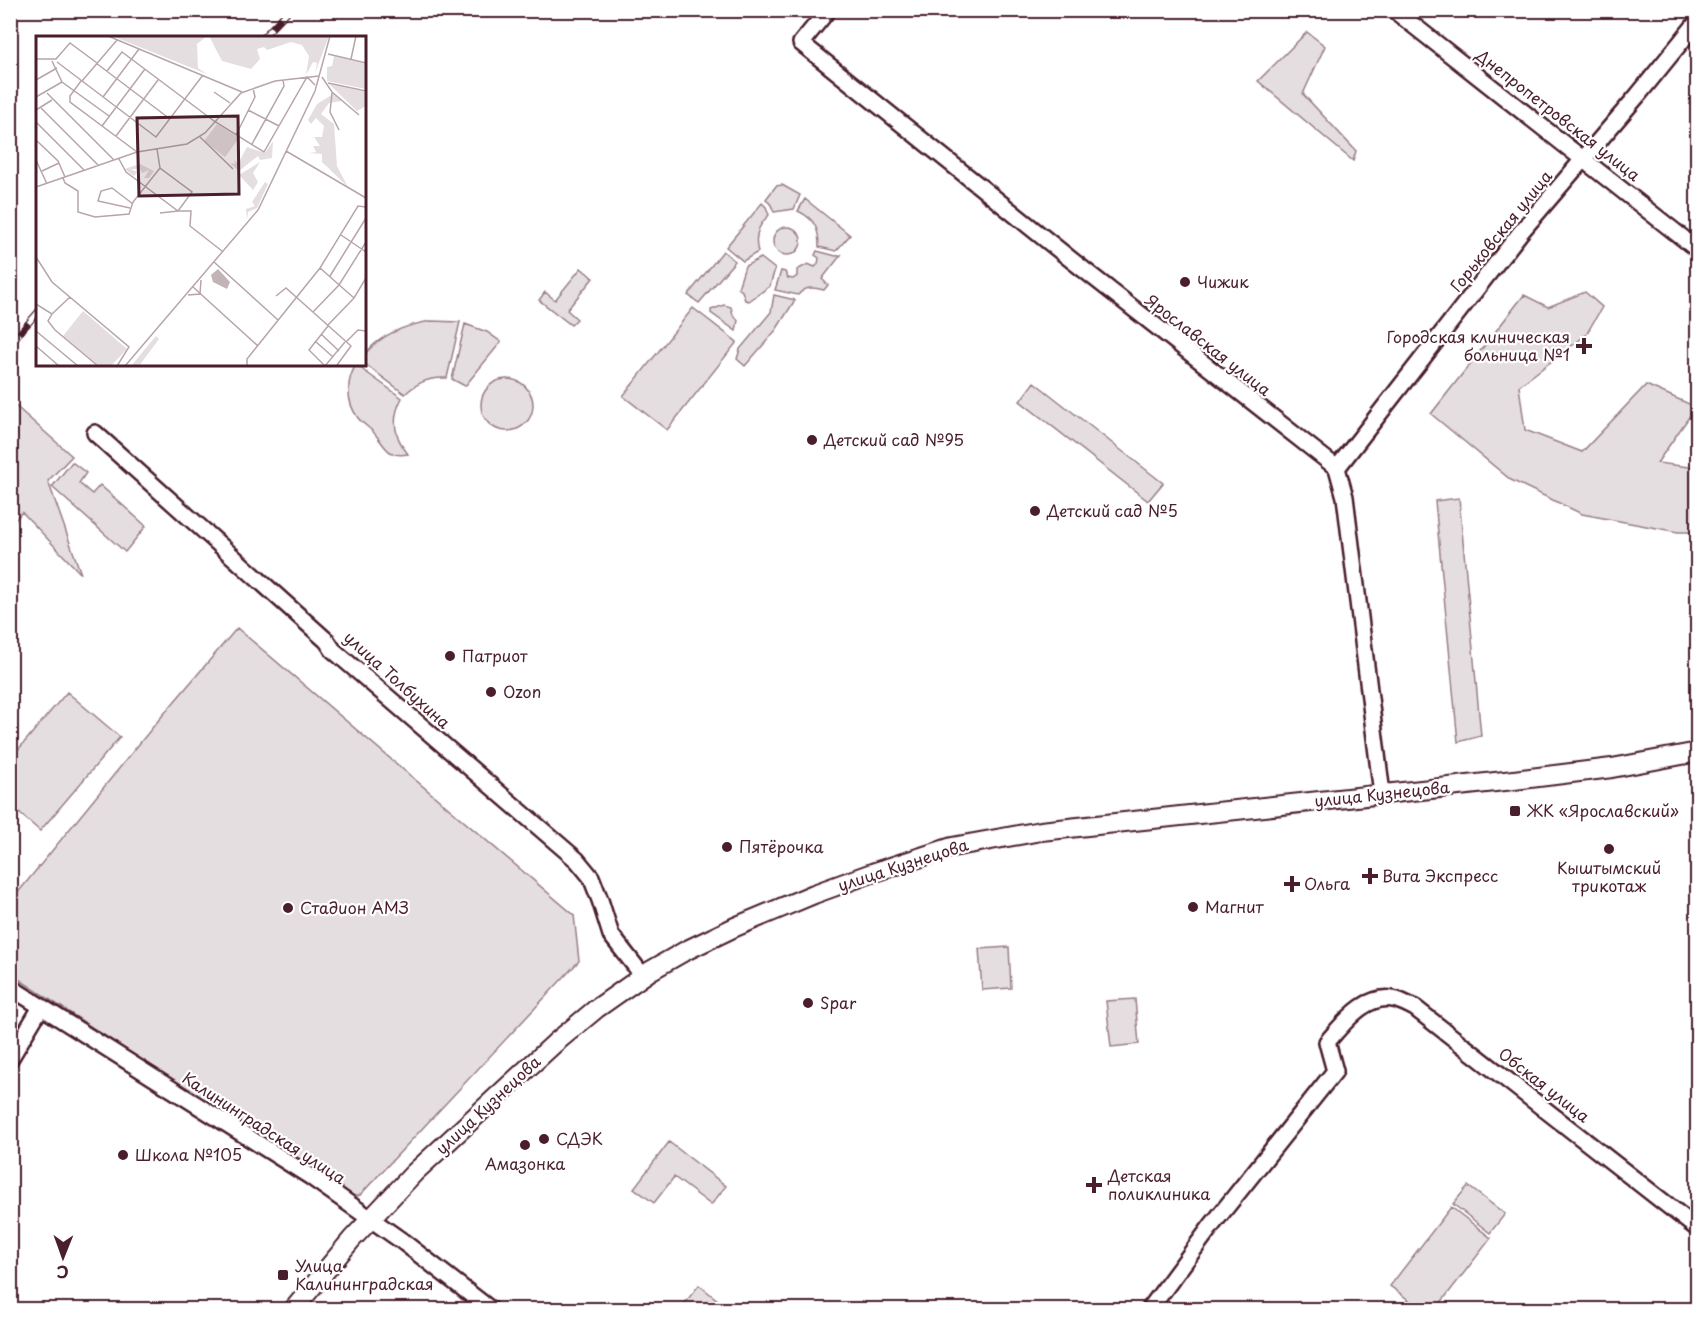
<svg xmlns="http://www.w3.org/2000/svg" width="1708" height="1320" font-family="'Playpen Sans',sans-serif">
<rect width="100%" height="100%" fill="#fff"/>
<filter id="ink" filterUnits="userSpaceOnUse"><feTurbulence type="fractalNoise" baseFrequency=".0167" numOctaves="2"/><feDisplacementMap in="SourceGraphic" scale="12" xChannelSelector="R" yChannelSelector="G"/><feConvolveMatrix kernelMatrix="1 2 1 2 8 2 1 2 1" color-interpolation-filters="sRGB"/></filter>
<g filter="url(#ink)">
<!-- green -->
<path fill="#e5dee0" stroke="#987e86" stroke-width="1.5" d="M1307,32L1325,46L1303,94L1356,151L1353,161L1258,81Z
M782,185L800,195L794,209L774,212L771,205L766,199L776,186Z
M805,199L850,235L836,251L819,247C819,229 815,219 798,211Z
M762,203L766,207L769,215C758,225 754,238 758,252L743,261L726,247Z
M773 241a14 14 0 1 1 28 0a14 14 0 1 1-28 0Z
M723,251L735,261L699,303L688,295Z
M817,251L836,256L841,255L822,279L828,285L824,290C813,287 806,286 798,295L775,290L781,271L785,272L788,278L793,279L797,276V270L808,264L815,267L818,264L819,258L815,255Z
M761,258L775,269L770,286L749,301L745,300L742,291L738,288L745,266Z
M581,268L593,278L567,310L577,319L571,325L539,300L545,292L555,300Z
M1585,292L1602,307L1586,335L1519,386L1525,430L1582,452L1646,385L1696,407L1657,463L1697,468V532H1678L1582,514L1511,480L1431,414L1524,295L1548,307Z
M774,295L795,300L776,330L745,366L737,359L740,349L771,312Z
M724,305L731,307L733,315L738,320L736,331L711,313V310Z
M693,308L737,342L667,430L623,396Z
M431,321L460,322L447,378C430,377 418,382 405,394L365,364V354C381,334 406,325 431,321Z
M465,324L487,332L501,342L465,386L452,379Z
M356,365L402,398C391,418 394,437 408,454C388,458 386,447 375,434C370,428 363,424 358,418C346,402 346,380 356,365Z
M481 405a26 26 0 1 1 52 0a26 26 0 1 1-52 0Z
M1034,382L1163,483L1148,501L1020,401Z
M11,402L72,456L48,481L81,574L22,512L11,525Z
M72,462L86,473L79,483L92,494L100,485L146,526L125,552L52,487Z
M1459,498L1481,736L1458,742L1435,501Z
M237,628L574,915L579,961L360,1195L352,1198L11,974V901L157,722Z
M67,692L120,737L40,831L11,806V758Z
M1009,947L1011,988L982,990L979,949Z
M1135,999L1139,1044L1111,1047L1106,1001Z
M669,1142L726,1186L711,1205L674,1177L654,1203L634,1188Z
M1468,1186L1505,1214L1490,1233L1453,1204Z
M1451,1207L1491,1238L1436,1309H1421L1390,1286Z
M699,1285L729,1309H691L684,1304Z"/>
<g fill="none" stroke-linecap="round" stroke-linejoin="round">
<defs>
<path id="minor" d="M828,10L801,43L1074,262L1337,468L1345,497L1382,794
M1394,10L1698,250
M95,433L327,641L333,650L577,860L591,877L600,900L611,935L643,976
M1337,468L1520,233L1638,95L1698,21
M10,987L311,1177L402,1241L491,1310
M10,1059L41,1007
M1149,1310L1212,1225L1335,1071L1327,1042C1344,1023 1367,991 1397,1000C1403,1002 1409,1005 1415,1008L1698,1229"/>
<path id="tertiary" d="M293,1310L352,1239L414,1173L555,1043L596,1009L650,971L685,951L735,927L814,894L872,873L952,847L1041,831L1514,780L1612,768L1698,752"/>
</defs>
<!-- minor casing -->
<use href="#minor" stroke="#4a1f2b" stroke-width="20"/>
<!-- tertiary casing -->
<use href="#tertiary" stroke="#4a1f2b" stroke-width="22"/>
<!-- minor -->
<use href="#minor" stroke="#fff" stroke-width="15"/>
<!-- tertiary -->
<use href="#tertiary" stroke="#fff" stroke-width="18"/>
<defs>
<path id="rail" d="M262,38L289,10
M10,344L38,312"/>
</defs>
<!-- rail casing -->
<use href="#rail" stroke="#4a1f2b" stroke-width="7"/>
<!-- rail -->
<use href="#rail" stroke="#fff" stroke-width="4.5" stroke-dasharray="14" stroke-linecap="butt"/>
</g>
</g>
<!-- markers -->
<g fill="#4a1f2b" stroke="#fff" stroke-width="2">
<circle cx="1185" cy="282" r="6"/>
<path d="M1581 337h6v6h6v6h-6v6h-6v-6h-6v-6h6z"/>
<circle cx="812" cy="440" r="6"/>
<circle cx="1035" cy="511" r="6"/>
<circle cx="450" cy="656" r="6"/>
<circle cx="491" cy="692" r="6"/>
<rect x="1509" y="805" width="12" height="12" rx="3"/>
<circle cx="727" cy="847" r="6"/>
<circle cx="1609" cy="849" r="6"/>
<path d="M1367 867h6v6h6v6h-6v6h-6v-6h-6v-6h6z"/>
<path d="M1289 875h6v6h6v6h-6v6h-6v-6h-6v-6h6z"/>
<circle cx="1193" cy="907" r="6"/>
<circle cx="288" cy="908" r="6"/>
<circle cx="808" cy="1003" r="6"/>
<circle cx="544" cy="1139" r="6"/>
<circle cx="525" cy="1145" r="6"/>
<circle cx="123" cy="1155" r="6"/>
<path d="M1091 1176h6v6h6v6h-6v6h-6v-6h-6v-6h6z"/>
<rect x="277" y="1269" width="12" height="12" rx="3"/>
</g>
<g text-anchor="middle" stroke-width="4.5" stroke-linejoin="round" paint-order="stroke">
<!-- street labels -->
<g font-size="16" fill="#4a1f2b" stroke="#fff">
<text transform="translate(1558 115) rotate(38)" y="6">Днепропетровская улица</text>
<text transform="translate(1501 231) rotate(-51)" y="6">Горьковская улица</text>
<text transform="translate(1208 345) rotate(38)" y="6">Ярославская улица</text>
<text transform="translate(397 680) rotate(42)" y="6">улица Толбухина</text>
<text transform="translate(1382 794) rotate(-6)" y="6">улица Кузнецова</text>
<text transform="translate(903 865) rotate(-18)" y="6">улица Кузнецова</text>
<text transform="translate(1544 1085) rotate(38)" y="6">Обская улица</text>
<text transform="translate(488 1105) rotate(-43)" y="6">улица Кузнецова</text>
<text transform="translate(264 1128) rotate(33)" y="6">Калининградская улица</text>
</g>
<!-- poi labels -->
<g font-size="16" fill="#4a1f2b" stroke="#fff" text-anchor="start">
<text x="1197" y="288">Чижик</text>
<text x="1570" y="343" text-anchor="end">Городская клиническая<tspan x="1570" dy="18">больница №1</tspan></text>
<text x="824" y="446">Детский сад №95</text>
<text x="1047" y="517">Детский сад №5</text>
<text x="462" y="662">Патриот</text>
<text x="503" y="698">Ozon</text>
<text x="1527" y="817">ЖК «Ярославский»</text>
<text x="739" y="853">Пятёрочка</text>
<text x="1609" y="874" text-anchor="middle">Кыштымский<tspan x="1609" dy="18">трикотаж</tspan></text>
<text x="1382" y="882">Вита Экспресс</text>
<text x="1304" y="890">Ольга</text>
<text x="1205" y="913">Магнит</text>
<text x="300" y="914">Стадион АМЗ</text>
<text x="820" y="1009">Spar</text>
<text x="556" y="1145">СДЭК</text>
<text x="135" y="1161">Школа №105</text>
<text x="525" y="1170" text-anchor="middle">Амазонка</text>
<text x="1108" y="1182">Детская<tspan x="1108" dy="18">поликлиника</tspan></text>
<text x="295" y="1272">Улица<tspan x="295" dy="18">Калининградская</tspan></text>
</g>
</g>
<!-- overview -->
<g transform="translate(36 36)">
<rect width="330" height="330" fill="#fff"/>
<path d="M76,0H171L161,8L162,32L171,38ZM173,0H293L279,37L281,27L277,26L270,39L273,20L266,9L255,6L231,14L228,11L221,13L224,23L215,33L186,25ZM298,20L330,28V53L291,45V31L296,30ZM293,48L330,56V70L321,75ZM297,58L306,65L293,67L285,78L298,88L301,130L312,151L286,126V118L273,117L280,116L277,110H284L278,101H286L288,90L280,82L275,88L272,84L281,68ZM181,88L203,102L189,121L168,105ZM237,105L236,122L224,124L222,120L203,135L194,127L199,128L198,124L202,128L211,111L229,117ZM224,126L217,137L222,146L217,154L203,139ZM104,128L118,135L113,142H108L113,134L106,137L104,133H95L101,136L98,140L88,133ZM229,146L232,148L221,172L212,176L211,184L210,173L219,170L216,166ZM47,275L91,313L75,330H63L27,300ZM120,300L123,303L103,330H95Z" fill="#e5dee0"/>
<path d="M182,233L194,246L191,253L177,246L175,239Z" fill="#c1b3b6"/>
<path fill="none" stroke="#b7a5aa" stroke-width="1.5" d="M72,0L206,56M292,18L330,27M0,23H20L34,7L61,27M315,23L320,0M16,25L26,46L73,80M21,26L120,101L167,39M60,27L134,83M71,35L86,16L178,85L228,116L271,41L279,49M286,41L296,56L323,79M0,44L21,32M45,45L34,60V66L101,116M46,45L81,4M292,47L330,55M178,56L194,67M11,57L78,124M296,57L294,76L303,94M0,61L26,46M67,61L103,13M5,72L62,129M0,74L16,64M212,74L243,90M0,86L48,134M66,90L109,33M200,99L219,61L217,52M80,100L122,44M164,101L197,133M0,104L22,125L29,141M216,108L248,50L247,44M121,113L124,132L156,156L142,175L124,177M250,115L330,162M83,123L90,136L142,175H155L154,190L186,215M0,124L11,148M6,135L23,127M27,142L29,147L42,155V176L59,181L93,178L97,166L124,132M0,151L101,116L151,108L169,97L205,57L239,45L283,40M94,172L62,165L65,155L76,152L97,168M305,199L330,216M0,221L16,246L93,311L81,330M178,226L242,284M284,232L318,262M294,240L330,182M157,251L222,310M152,259L164,258L165,244M240,260L250,252L315,310L301,329M0,268L16,278L12,285L19,294L62,330M277,276L303,249L330,206M16,278L34,261M292,289L318,262L330,242M292,290L273,314L289,330L309,306M0,295L42,330M285,298L303,315M279,305L297,321M310,306L322,294L330,295M0,310L23,330M89,330L222,174L279,55L294,0M211,330V323L284,232L322,170L330,171"/>
<path fill="#4a1f2b" fill-opacity="0.15" stroke="#4a1f2b" stroke-width="3" d="M202,80L203,158L103,160L101,82Z"/>
<rect width="330" height="330" fill="none" stroke="#4a1f2b" stroke-width="3"/>
</g>
<!-- margin -->
<rect width="1708" height="1320" fill="none" stroke="#fff" stroke-width="36"/>
<rect x="18" y="18" width="1672" height="1284" fill="none" stroke="#4a1f2b" stroke-width="2" filter="url(#ink)"/>
<!-- north arrow -->
<g transform="translate(63 1257) rotate(181)" stroke="#ffffff" stroke-width="4.5" paint-order="stroke">
<path d="M0-4.5L10 22L0 15L-10 22Z" fill="#4a1f2b"/>
<text y="-9" font-size="16" font-weight="bold" text-anchor="middle" fill="#4a1f2b">С</text>
</g>
</svg>
